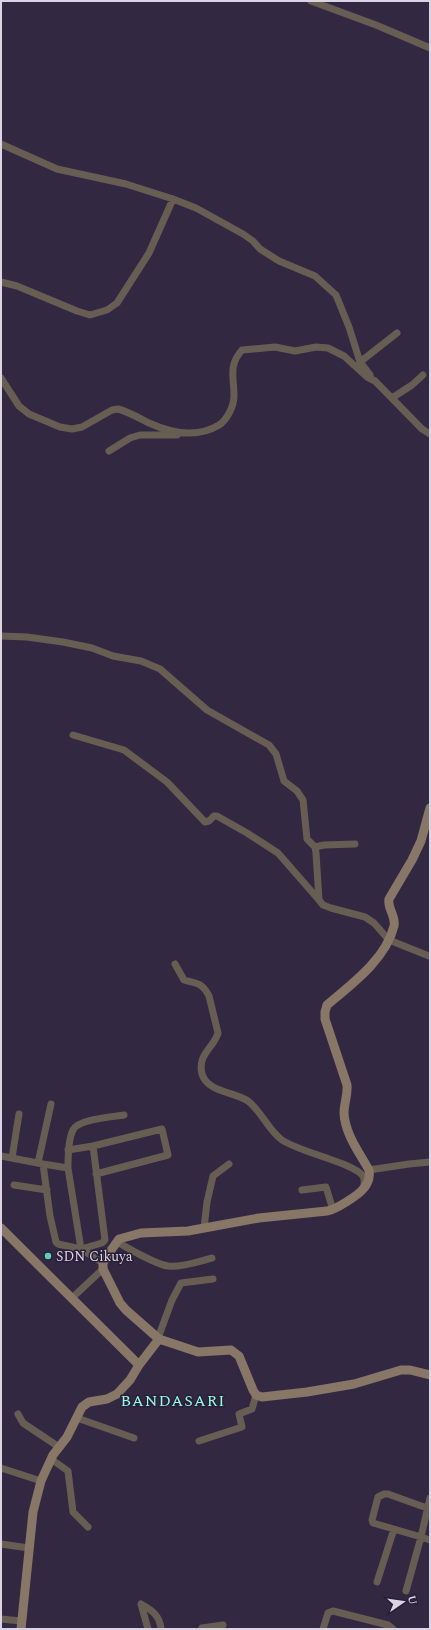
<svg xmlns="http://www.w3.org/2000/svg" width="431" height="1630" font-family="Spectral,serif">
<rect width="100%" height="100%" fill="#332842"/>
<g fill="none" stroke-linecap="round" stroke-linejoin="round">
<!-- street -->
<path stroke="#685d53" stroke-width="7" d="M311,1L376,25L430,48
M1,144L57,169L126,184L173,199L196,208L243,234L253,241L260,249L279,261L315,276L336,295L349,327L360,362L370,375
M1,282L17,286L77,311L90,315L107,310L117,303L149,253L173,199
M360,362L397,333
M1,378L19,406L29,414L60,427L72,429L82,427L112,410L118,409C129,412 139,418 149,423C171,433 196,439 219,425C227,420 234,406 234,396C234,377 228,366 242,350L275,347L295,351L316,347L328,348L344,356L367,377L375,381L422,429L430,434
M392,398L412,385L423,375
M109,451L130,438L140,435H177
M1,636L27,637L63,642L92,648L113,656L141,661L160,669L207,710L269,745L276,754L284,781L297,791L303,800L307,839L315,847L316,853L319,900L323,905L331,908L365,917L374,923L389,940L429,956
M73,735L124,750L167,782L205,822L209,821L214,816H217L247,833L278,853L319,900
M315,847L324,845L355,844
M175,964L184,980C197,984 202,982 209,996L218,1033C214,1048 197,1054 202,1074C207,1092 235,1092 248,1101C262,1112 268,1130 282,1140C299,1152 354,1163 363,1176C365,1179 364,1183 364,1187
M68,1150L93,1146
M1,1156L43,1164L50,1216L56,1242L58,1244L81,1249L103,1263
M12,1158L19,1114
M38,1163L51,1104
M43,1164L68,1168L81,1249L102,1243L105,1240L93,1146L162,1129L168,1155L96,1174
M68,1168C68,1157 68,1139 73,1130C78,1119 112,1117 124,1115
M369,1170L409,1164L430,1162
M14,1185L47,1190
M302,1190L326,1187L333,1210
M204,1228L207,1202L213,1176L229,1164
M117,1242C130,1249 154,1264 168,1266C180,1268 200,1261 212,1258
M72,1298L103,1269
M158,1338L172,1300L181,1283L213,1279
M18,1414L23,1423L59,1447
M77,1418L134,1438
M199,1441L242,1427L239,1414L252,1409L256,1395
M51,1459L68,1471L73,1512L88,1527
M1,1468L41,1481
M430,1498L421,1537L430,1540
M1,1544L29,1548
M377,1582L394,1529
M406,1591L421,1537L373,1523L372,1520L378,1497L384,1494H388L427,1508
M141,1604C152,1610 160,1616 161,1629
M141,1604L148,1629
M1,1619L21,1621
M202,1628L223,1625
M323,1629L328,1613L333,1611L388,1625L393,1629"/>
<!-- secondary -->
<path stroke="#876" stroke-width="9" d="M430,808L421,841L412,860L389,899C387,908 396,916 394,926C386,959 352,984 327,1005L325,1012V1019L347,1085C348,1095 344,1103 344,1113C345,1134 359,1152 369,1170C370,1176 369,1182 364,1188C359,1195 335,1210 327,1211L259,1218L188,1231L141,1233L119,1239L107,1256L103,1263V1269L120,1303L126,1310L159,1339L198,1352L231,1350L239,1356L253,1390L256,1395L262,1397L307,1392L354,1384L401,1370H410L430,1375
M1,1228L139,1365
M21,1629L33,1512L41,1481L46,1470L53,1455L67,1437L82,1407L89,1402L107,1399L117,1394L130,1380L139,1365L159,1339"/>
</g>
<!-- markers -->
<circle fill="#5eceb8" stroke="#291e37" stroke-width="1.5" cx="48" cy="1256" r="4"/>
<g text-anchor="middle" stroke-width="3" stroke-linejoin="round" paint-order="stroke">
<!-- poi labels -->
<g font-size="14" fill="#dbd4e5" stroke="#291e37" text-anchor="start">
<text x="56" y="1261">SDN Cikuya</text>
</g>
<!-- quarter labels -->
<g font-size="16" letter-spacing="1" fill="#96fae4" stroke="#291e37">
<text x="173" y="1406">BANDASARI</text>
</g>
</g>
<!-- border -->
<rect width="431" height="1630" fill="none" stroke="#dbd4e5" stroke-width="4"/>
<!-- north arrow -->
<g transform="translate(403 1602) rotate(77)" stroke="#291e37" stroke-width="3" paint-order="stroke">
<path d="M0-3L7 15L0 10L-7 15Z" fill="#dbd4e5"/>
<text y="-6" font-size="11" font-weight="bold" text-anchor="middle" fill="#dbd4e5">U</text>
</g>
</svg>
